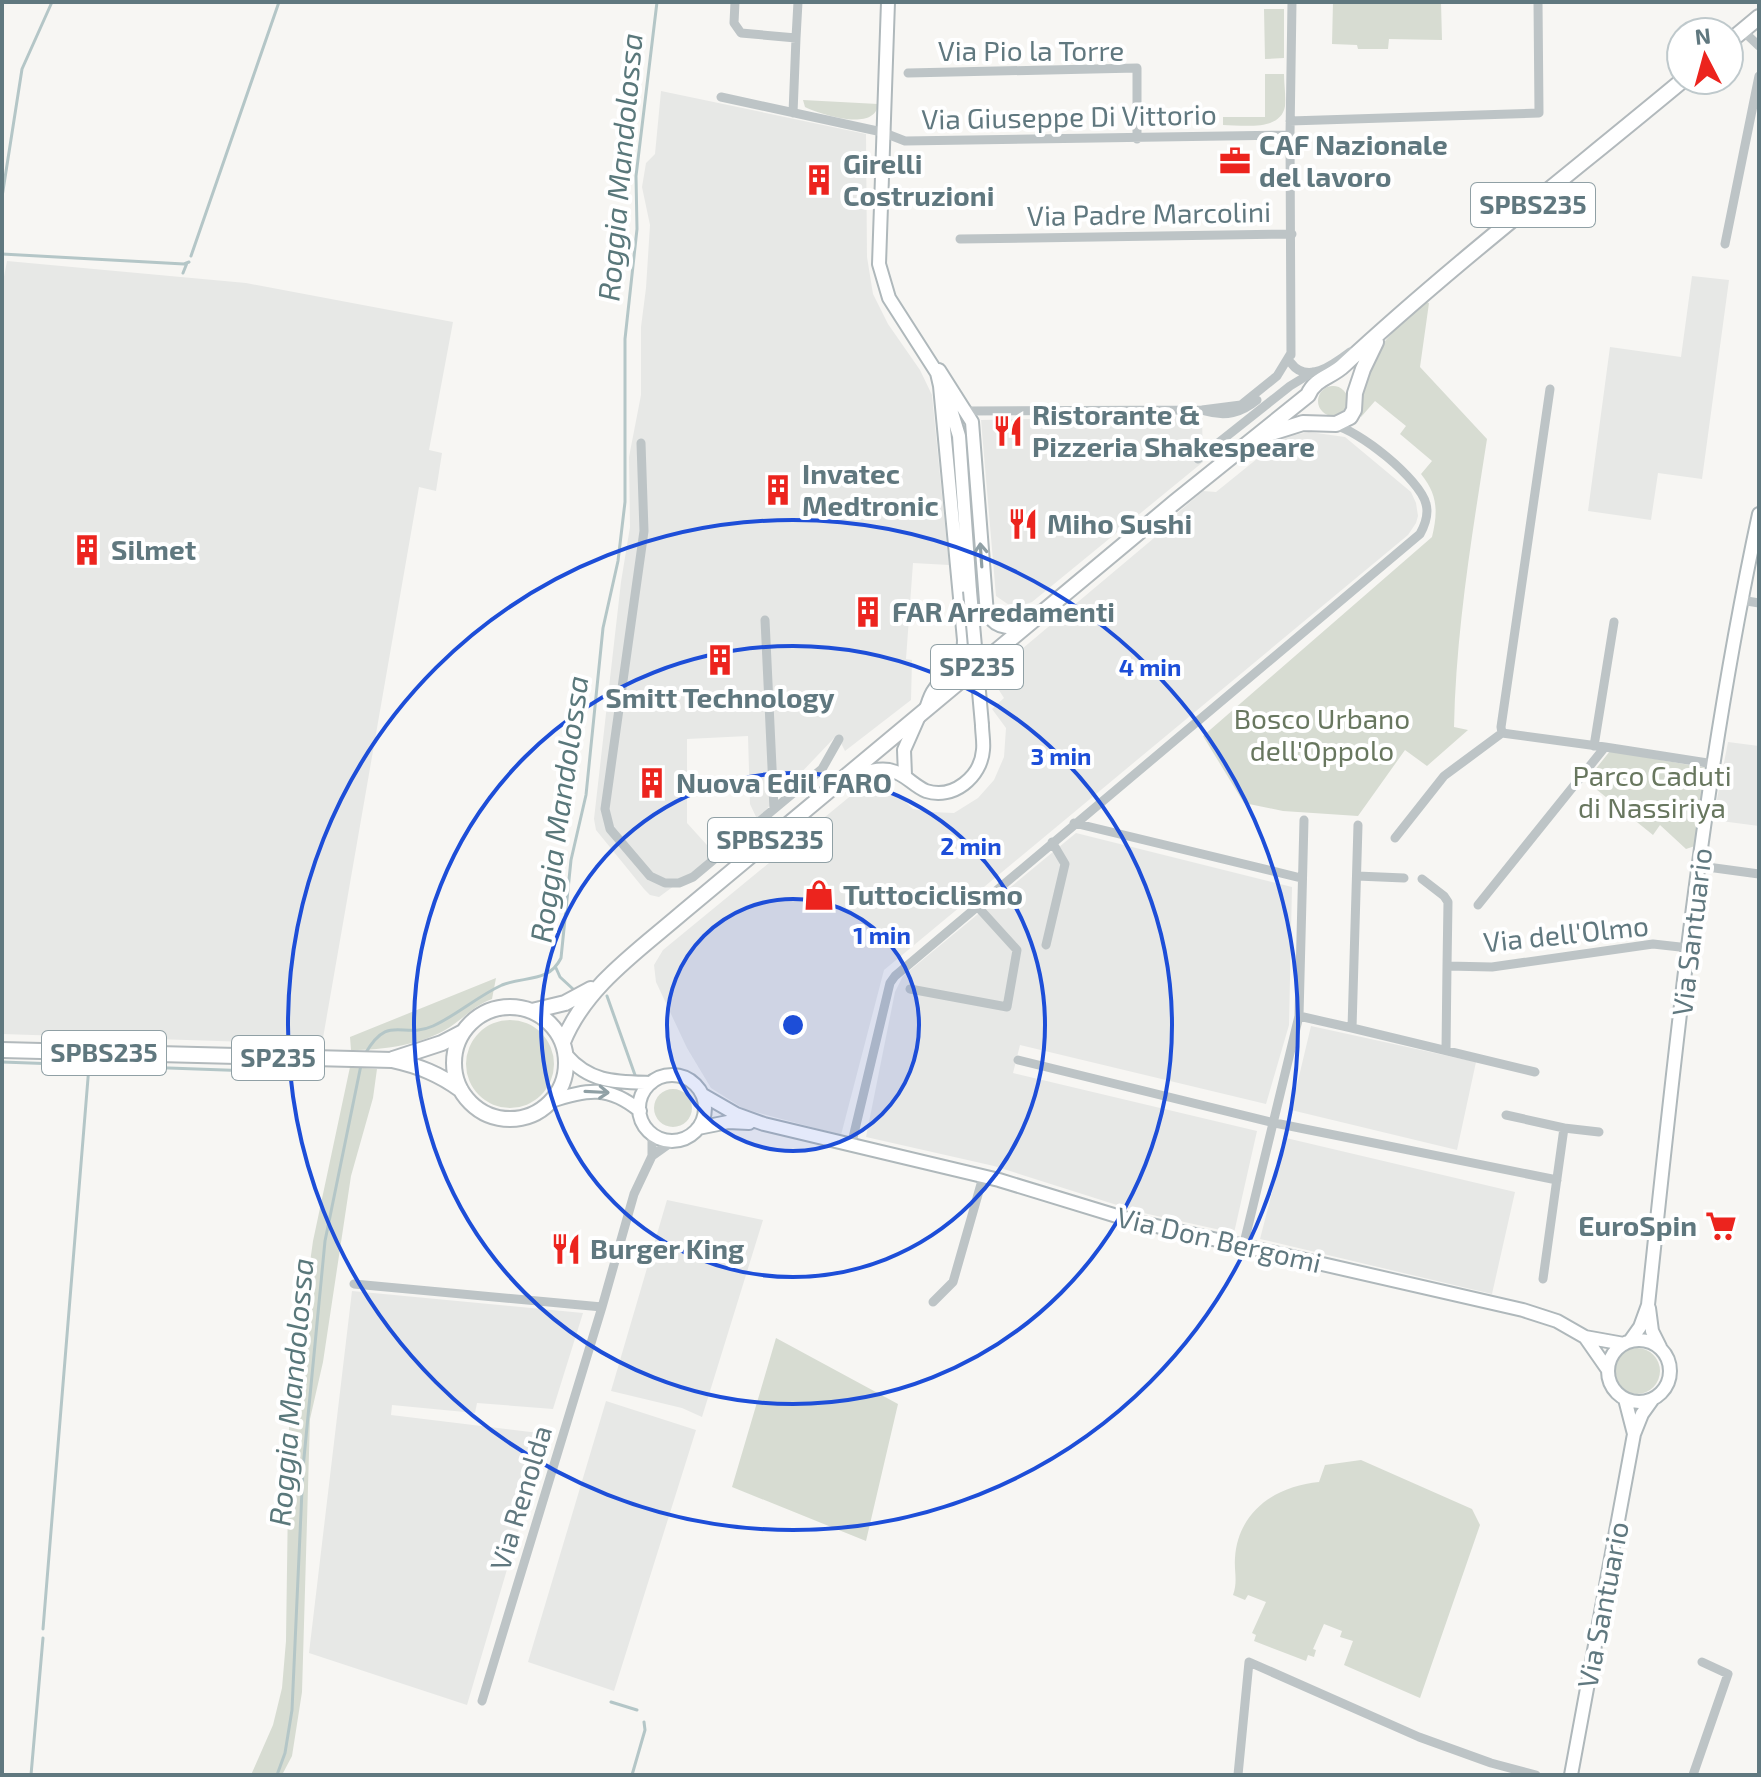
<svg xmlns="http://www.w3.org/2000/svg" width="1761" height="1777" font-family="'Exo 2',sans-serif">
<rect width="100%" height="100%" fill="#f7f6f3"/>
<!-- built -->
<path fill="#e7e8e6" d="M661,91L866,134L867,257L873,294L888,324L920,370L932,395L949,565L913,563L906,659L912,660L911,700L845,751L837,735L757,819L750,804L748,736L687,739V823L716,855L659,897L650,895L644,889L596,830L594,819L621,582L630,527L629,457L641,395V327L646,288L650,225L642,187L646,163L655,154Z
M7,261L246,283L453,322L429,450L442,453L436,491L419,487L323,1038L309,1044L2,1034V287Z
M1692,276L1729,280L1702,479L1658,473L1651,520L1588,511L1610,347L1681,357Z
M1202,416L1203,462L1032,602L1021,606L1009,605L996,596L981,420Z
M1309,432L1345,437L1411,492L1416,503L1418,516L1416,523L1408,535L884,970L841,1135L744,1109L711,1088L687,1048L656,982L654,965L663,950L859,789L878,784L900,796L913,809L931,812L954,813L978,798L994,780L1004,757L1006,728L992,709L1004,698L990,676L1154,538L1161,527L1203,491L1216,492L1284,437Z
M1728,742L1759,746V826L1713,820Z
M1076,833L1292,887L1289,1025L1266,1104L1020,1045L1013,1073L1257,1131L1234,1233L1139,1212L994,1166L866,1137L895,992L903,976Z
M1311,1026L1476,1062L1457,1150L1291,1110Z
M1286,1138L1515,1192L1492,1294L1260,1239Z
M667,1200L763,1220L702,1417L682,1408L611,1391Z
M352,1291L583,1313L553,1409L477,1403L475,1413L392,1405L391,1415L547,1434L467,1705L309,1653Z
M606,1401L696,1430L614,1691L528,1662Z"/>
<!-- green -->
<path fill="#d7dcd2" d="M1333,2H1441L1442,40L1389,39L1388,49H1358L1357,45L1332,44Z
M1264,9H1284V58L1265,59Z
M1265,74H1284C1284,84 1286,96 1285,106C1281,132 1241,125 1223,125V117H1265Z
M803,100L878,104C876,132 822,115 805,107Z
M1426,302L1429,303L1420,367L1487,439C1472,535 1456,630 1454,727L1468,730L1427,766L1405,750L1358,816L1283,811L1244,803L1203,736L1432,537C1438,512 1438,495 1421,474L1432,461L1400,434L1406,426L1375,401L1361,417C1363,407 1361,395 1363,386C1371,347 1398,327 1426,302Z
M1318 401a15 15 0 1 1 30 0a15 15 0 1 1-30 0Z
M1610,751L1707,768L1698,845L1686,849L1660,825L1653,835L1586,781Z
M496,978L492,999C475,1005 465,1017 450,1027C422,1045 384,1050 351,1050L350,1037Z
M466 1064a44 44 0 1 1 88 0a44 44 0 1 1-88 0Z
M350,1067L377,1069L373,1098L351,1176L323,1362L310,1419L302,1692L292,1756L282,1775H251L273,1725L282,1688L286,1641L289,1428L295,1370L313,1241Z
M654 1108a19 19 0 1 1 38 0a19 19 0 1 1-38 0Z
M776,1338L898,1404L866,1541L732,1487Z
M1614 1371a23 23 0 1 1 46 0a23 23 0 1 1-46 0Z
M1361,1460L1472,1509L1480,1525L1420,1698L1344,1665L1353,1641L1340,1637L1342,1631L1324,1624L1313,1649L1316,1650L1314,1657L1308,1655L1306,1661L1254,1641L1256,1635L1252,1633L1266,1602L1248,1595L1245,1600L1233,1595C1238,1581 1234,1572 1235,1558C1238,1511 1276,1486 1319,1482L1325,1465Z"/>
<g fill="none" stroke-linecap="round" stroke-linejoin="round">
<!-- stream -->
<path stroke="#b4c6c7" stroke-width="3" d="M2,197L22,69L52,2
M2,254L184,264L189,262
M191,256L279,2
M183,273L187,263
M556,968L560,977L573,989
M607,996L635,1075
M365,1054C389,1012 402,1040 433,1026C457,1015 478,996 502,985C524,976 549,983 561,958L571,860L586,795L603,628L618,561L625,502V339L637,229L636,176L657,2
M2,1062L252,1071
M43,1629L89,1066
M611,1702L637,1710
M31,1775L43,1638
M277,1775L285,1753L292,1710L303,1468L325,1241L361,1065
M632,1775L645,1730L644,1722"/>
<defs>
<path id="secondary" d="M888,2L879,264L889,298L937,373L940,386L964,640C964,670 947,670 934,690C930,695 928,703 926,709
M939,370L972,422L987,614C998,631 1012,628 1028,624
M946,393L959,436L970,591
M905,775L904,750L919,716
M846,778C860,774 874,768 889,770C905,773 912,785 926,791C953,800 981,777 983,750C984,742 982,733 982,725
M566,1055C590,1083 616,1082 651,1083
M639 1108a33 33 0 1 1 66 0a33 33 0 1 1-66 0Z
M703,1095L736,1114L764,1124L999,1180L1130,1220L1523,1310L1557,1321L1585,1337L1624,1344
M551,1101C587,1089 609,1085 640,1111
M698,1128L728,1122L749,1123
M1649,1308L1652,1331L1660,1347
M1585,1337L1608,1370
M1608 1371a31 31 0 1 1 62 0a31 31 0 1 1-62 0Z
M1630,1341L1640,1327L1648,1305C1676,1040 1703,774 1759,514
M1625,1399L1634,1434
M1571,1775L1634,1434L1642,1414L1652,1400"/>
<path id="primary" d="M1729,42L1759,17
M1268,434L1303,423L1336,424L1350,417L1354,410L1355,393L1363,369L1376,342
M454 1063a56 56 0 1 1 112 0a56 56 0 1 1-112 0Z
M532,1011L565,1003L591,989
M563,1042C585,987 638,951 682,913L1175,502L1308,395C1315,378 1332,377 1344,365C1452,265 1570,174 1683,80
M2,1050L392,1060C419,1066 439,1074 461,1090
M393,1059L442,1043L463,1032"/>
</defs>
<!-- secondary casing -->
<use href="#secondary" stroke="#afb8bb" stroke-width="16"/>
<!-- primary casing -->
<use href="#primary" stroke="#b2b9bc" stroke-width="18"/>
<!-- street -->
<path stroke="#bdc4c6" stroke-width="9" d="M735,2L734,23L741,33L796,38L793,113
M1742,30L1759,46
M796,38L798,2
M908,73L1137,68V139
M721,97L882,132L905,141L1290,135L1292,2
M1290,121L1539,113L1538,2
M1290,135L1291,355
M960,239L1292,234
M1725,244L1759,76
M1291,363C1307,385 1334,364 1350,352
M968,411L1202,410L1241,405L1277,376L1291,353
M1205,411C1226,417 1241,413 1257,400
M641,443L644,531L605,809L610,829L650,876L665,883H679L693,877L822,769L839,739
M1198,459L1290,386L1313,372
M1741,600L1759,603
M765,620L774,809
M1594,746L1614,622
M1605,747L1714,764
M1074,823L1301,878
M1395,838L1444,776L1502,733
M1700,866L1759,874
M1357,876L1404,878
M1422,879L1444,896L1448,902L1447,966L1492,967L1653,944L1689,948
M1478,905L1605,747L1502,733L1501,727L1550,389
M1046,945L1065,864L1052,842
M910,989L1007,1007L1017,950L977,906
M1299,1016L1352,1028L1358,825
M1352,1028L1535,1072
M1446,1050L1447,966
M1018,1060L1275,1123L1557,1180
M1506,1115L1564,1128L1543,1279
M1564,1128L1599,1132
M649,1131L652,1137V1156
M851,1146L890,983L895,976L1420,534C1425,525 1429,515 1426,504C1420,479 1358,429 1333,425
M1243,1247L1299,1016L1304,820
M354,1284L602,1307
M933,1302L953,1282L983,1177
M482,1701L602,1307L634,1194L652,1156L673,1141
M1238,1775L1249,1662L1419,1737L1491,1763L1536,1775
M1693,1775L1728,1674L1702,1662"/>
<!-- secondary -->
<use href="#secondary" stroke="#fff" stroke-width="12"/>
<!-- primary -->
<use href="#primary" stroke="#fff" stroke-width="14"/>
<defs>
<path id="secondary-bridge" d="M970,591L982,725"/>
</defs>
<!-- secondary-bridge casing -->
<use href="#secondary-bridge" stroke="#afb8bb" stroke-width="16" stroke-linecap="butt"/>
<!-- secondary-bridge -->
<use href="#secondary-bridge" stroke="#fff" stroke-width="12"/>
</g>
<!-- one-way arrows -->
<defs><path id="oneway-shaft" d="M-6 0H5M1.5-3L5.5 0L1.5 3" fill="none" stroke-width="1.6" stroke-linecap="round" stroke-linejoin="round" transform="scale(2)"/></defs>
<g stroke="#90a0a5">
<use href="#oneway-shaft" transform="translate(981 555) rotate(-94)"/>
<use href="#oneway-shaft" transform="translate(597 1092) rotate(3)"/>
</g>
<!-- distance rings -->
<circle cx="793" cy="1025" r="126" fill="#1d4ed8" fill-opacity=".12"/>
<g fill="none" stroke="#1d4ed8" stroke-width="4">
<circle cx="793" cy="1025" r="126"/>
<circle cx="793" cy="1025" r="252"/>
<circle cx="793" cy="1025" r="379"/>
<circle cx="793" cy="1025" r="505"/>
</g>
<!-- icons -->
<defs>
<symbol id="office-bare" viewBox="-9 -9 18 18"><path d="M-6-3h4V-5.5h4V-3h4V5H-6ZM-1-4.5V-3h2v-1.5ZM-6 0V1H6V0Z" fill="#ec241e" stroke="#fff" stroke-width="2.5" paint-order="stroke"/></symbol>
<symbol id="building-bare" viewBox="-9 -9 18 18"><path d="M-4-6H4V6H1V3H-1V6H-4ZM-2.5-4.3h1.7v1.8h-1.7ZM.8-4.3h1.7v1.8H.8ZM-2.5-1h1.7V.8h-1.7ZM.8-1h1.7V.8H.8Z" fill="#ec241e" stroke="#fff" stroke-width="2.5" paint-order="stroke"/></symbol>
<symbol id="restaurant-bare" viewBox="-9 -9 18 18"><path d="M-5-6h1v4h1v-4h1v4h1v-4h1v5L-1.5 .5V6h-2V.5L-5-1ZM5-6V6H3V1.5H1.5Q1.5-4 5-6Z" fill="#ec241e" stroke="#fff" stroke-width="2.5" paint-order="stroke"/></symbol>
<symbol id="shop-bare" viewBox="-9 -9 18 18"><path d="M-5-2.5h2.3a2.7 3.5 0 0 1 5.4 0H5L5.5 6h-11ZM-1.5-2.5h3a1.5 2.3 0 0 0-3 0Z" fill="#ec241e" stroke="#fff" stroke-width="2.5" paint-order="stroke"/></symbol>
<symbol id="supermarket-bare" viewBox="-9 -9 18 18"><path d="M-6-5.5h2.5l.6 2H6L4.5 2H-2.5L-4.4-4H-6ZM-1.5 3.2a1.3 1.3 0 1 0 .1 0ZM3 3.2a1.3 1.3 0 1 0 .1 0Z" fill="#ec241e" stroke="#fff" stroke-width="2.5" paint-order="stroke"/></symbol>
</defs>
<g fill-rule="evenodd">
<use href="#office-bare" x="1213" y="139" width="44" height="44"/>
<use href="#building-bare" x="797" y="158" width="44" height="44"/>
<use href="#restaurant-bare" x="986" y="409" width="44" height="44"/>
<use href="#building-bare" x="756" y="468" width="44" height="44"/>
<use href="#restaurant-bare" x="1001" y="502" width="44" height="44"/>
<use href="#building-bare" x="65" y="528" width="44" height="44"/>
<use href="#building-bare" x="846" y="590" width="44" height="44"/>
<use href="#building-bare" x="698" y="638" width="44" height="44"/>
<use href="#building-bare" x="630" y="761" width="44" height="44"/>
<use href="#shop-bare" x="797" y="873" width="44" height="44"/>
<use href="#supermarket-bare" x="1699" y="1204" width="44" height="44"/>
<use href="#restaurant-bare" x="544" y="1227" width="44" height="44"/>
</g>
<g text-anchor="middle" stroke-width="8" stroke-linejoin="round" paint-order="stroke">
<!-- shield labels -->
<g fill="#fff" stroke="#90a0a5" stroke-width="2">
<rect x="1471" y="183" width="124" height="44" rx="6"/>
<rect x="931" y="645" width="92" height="44" rx="6"/>
<rect x="708" y="818" width="124" height="44" rx="6"/>
<rect x="42" y="1031" width="124" height="44" rx="6"/>
<rect x="232" y="1036" width="92" height="44" rx="6"/>
</g>
<g font-size="26" font-weight="bold" fill="#60787f">
<text x="1533" y="214">SPBS235</text>
<text x="977" y="676">SP235</text>
<text x="770" y="849">SPBS235</text>
<text x="104" y="1062">SPBS235</text>
<text x="278" y="1067">SP235</text>
</g>
<!-- street labels -->
<g font-size="28" fill="#60787f" stroke="#fff">
<text x="1031" y="61">Via Pio la Torre</text>
<text transform="translate(1069 117) rotate(-1)" y="10">Via Giuseppe Di Vittorio</text>
<text transform="translate(1149 214) rotate(-1)" y="10">Via Padre Marcolini</text>
<text transform="translate(1692 932) rotate(-83)" y="10">Via Santuario</text>
<text transform="translate(1566 934) rotate(-6)" y="10">Via dell'Olmo</text>
<text transform="translate(1219 1240) rotate(13)" y="10">Via Don Bergomi</text>
<text transform="translate(521 1498) rotate(-73)" y="10">Via Renolda</text>
<text transform="translate(1603 1605) rotate(-79)" y="10">Via Santuario</text>
</g>
<!-- poi labels -->
<g font-size="28" font-weight="bold" fill="#60787f" stroke="#fff" text-anchor="start">
<text x="1259" y="155">CAF Nazionale<tspan x="1259" dy="32">del lavoro</tspan></text>
<text x="843" y="174">Girelli<tspan x="843" dy="32">Costruzioni</tspan></text>
<text x="1032" y="425">Ristorante &amp;<tspan x="1032" dy="32">Pizzeria Shakespeare</tspan></text>
<text x="802" y="484">Invatec<tspan x="802" dy="32">Medtronic</tspan></text>
<text x="1047" y="534">Miho Sushi</text>
<text x="111" y="560">Silmet</text>
<text x="892" y="622">FAR Arredamenti</text>
<text x="720" y="708" text-anchor="middle">Smitt Technology</text>
<text x="676" y="793">Nuova Edil FARO</text>
<text x="843" y="905">Tuttociclismo</text>
<text x="1697" y="1236" text-anchor="end">EuroSpin</text>
<text x="590" y="1259">Burger King</text>
</g>
<!-- park labels -->
<g font-size="28" fill="#68775f" stroke="#fff">
<text x="1322" y="729">Bosco Urbano<tspan x="1322" dy="32">dell'Oppolo</tspan></text>
<text x="1652" y="786">Parco Caduti<tspan x="1652" dy="32">di Nassiriya</tspan></text>
</g>
<!-- water labels -->
<g font-size="30" font-style="italic" fill="#5a787b" stroke="#fff">
<text transform="translate(621 167) rotate(-85)" y="10">Roggia Mandolossa</text>
<text transform="translate(560 809) rotate(-82)" y="10">Roggia Mandolossa</text>
<text transform="translate(292 1392) rotate(-85)" y="10">Roggia Mandolossa</text>
</g>
</g>
<circle cx="793" cy="1025" r="12" fill="#1d4ed8" stroke="#fff" stroke-width="4"/>
<g font-size="24" text-anchor="middle" font-weight="bold" fill="#1d4ed8" stroke="#fff" stroke-width="8" stroke-linejoin="round" paint-order="stroke">
<text x="1150" y="676">4 min</text>
<text x="1061" y="765">3 min</text>
<text x="971" y="855">2 min</text>
<text x="882" y="944">1 min</text>
</g>
<!-- border -->
<rect width="1761" height="1777" fill="none" stroke="#60787f" stroke-width="8"/>
<!-- north arrow -->
<g transform="translate(1705 56) rotate(354)"><circle r="38" fill="#ffffff" stroke="#bfc9cc" stroke-width="2"/>
<path d="M0-6L14 30L0 20L-14 30Z" fill="#ec241e"/>
<text y="-12" font-size="22" font-weight="bold" text-anchor="middle" fill="#60787f">N</text>
</g>
</svg>
